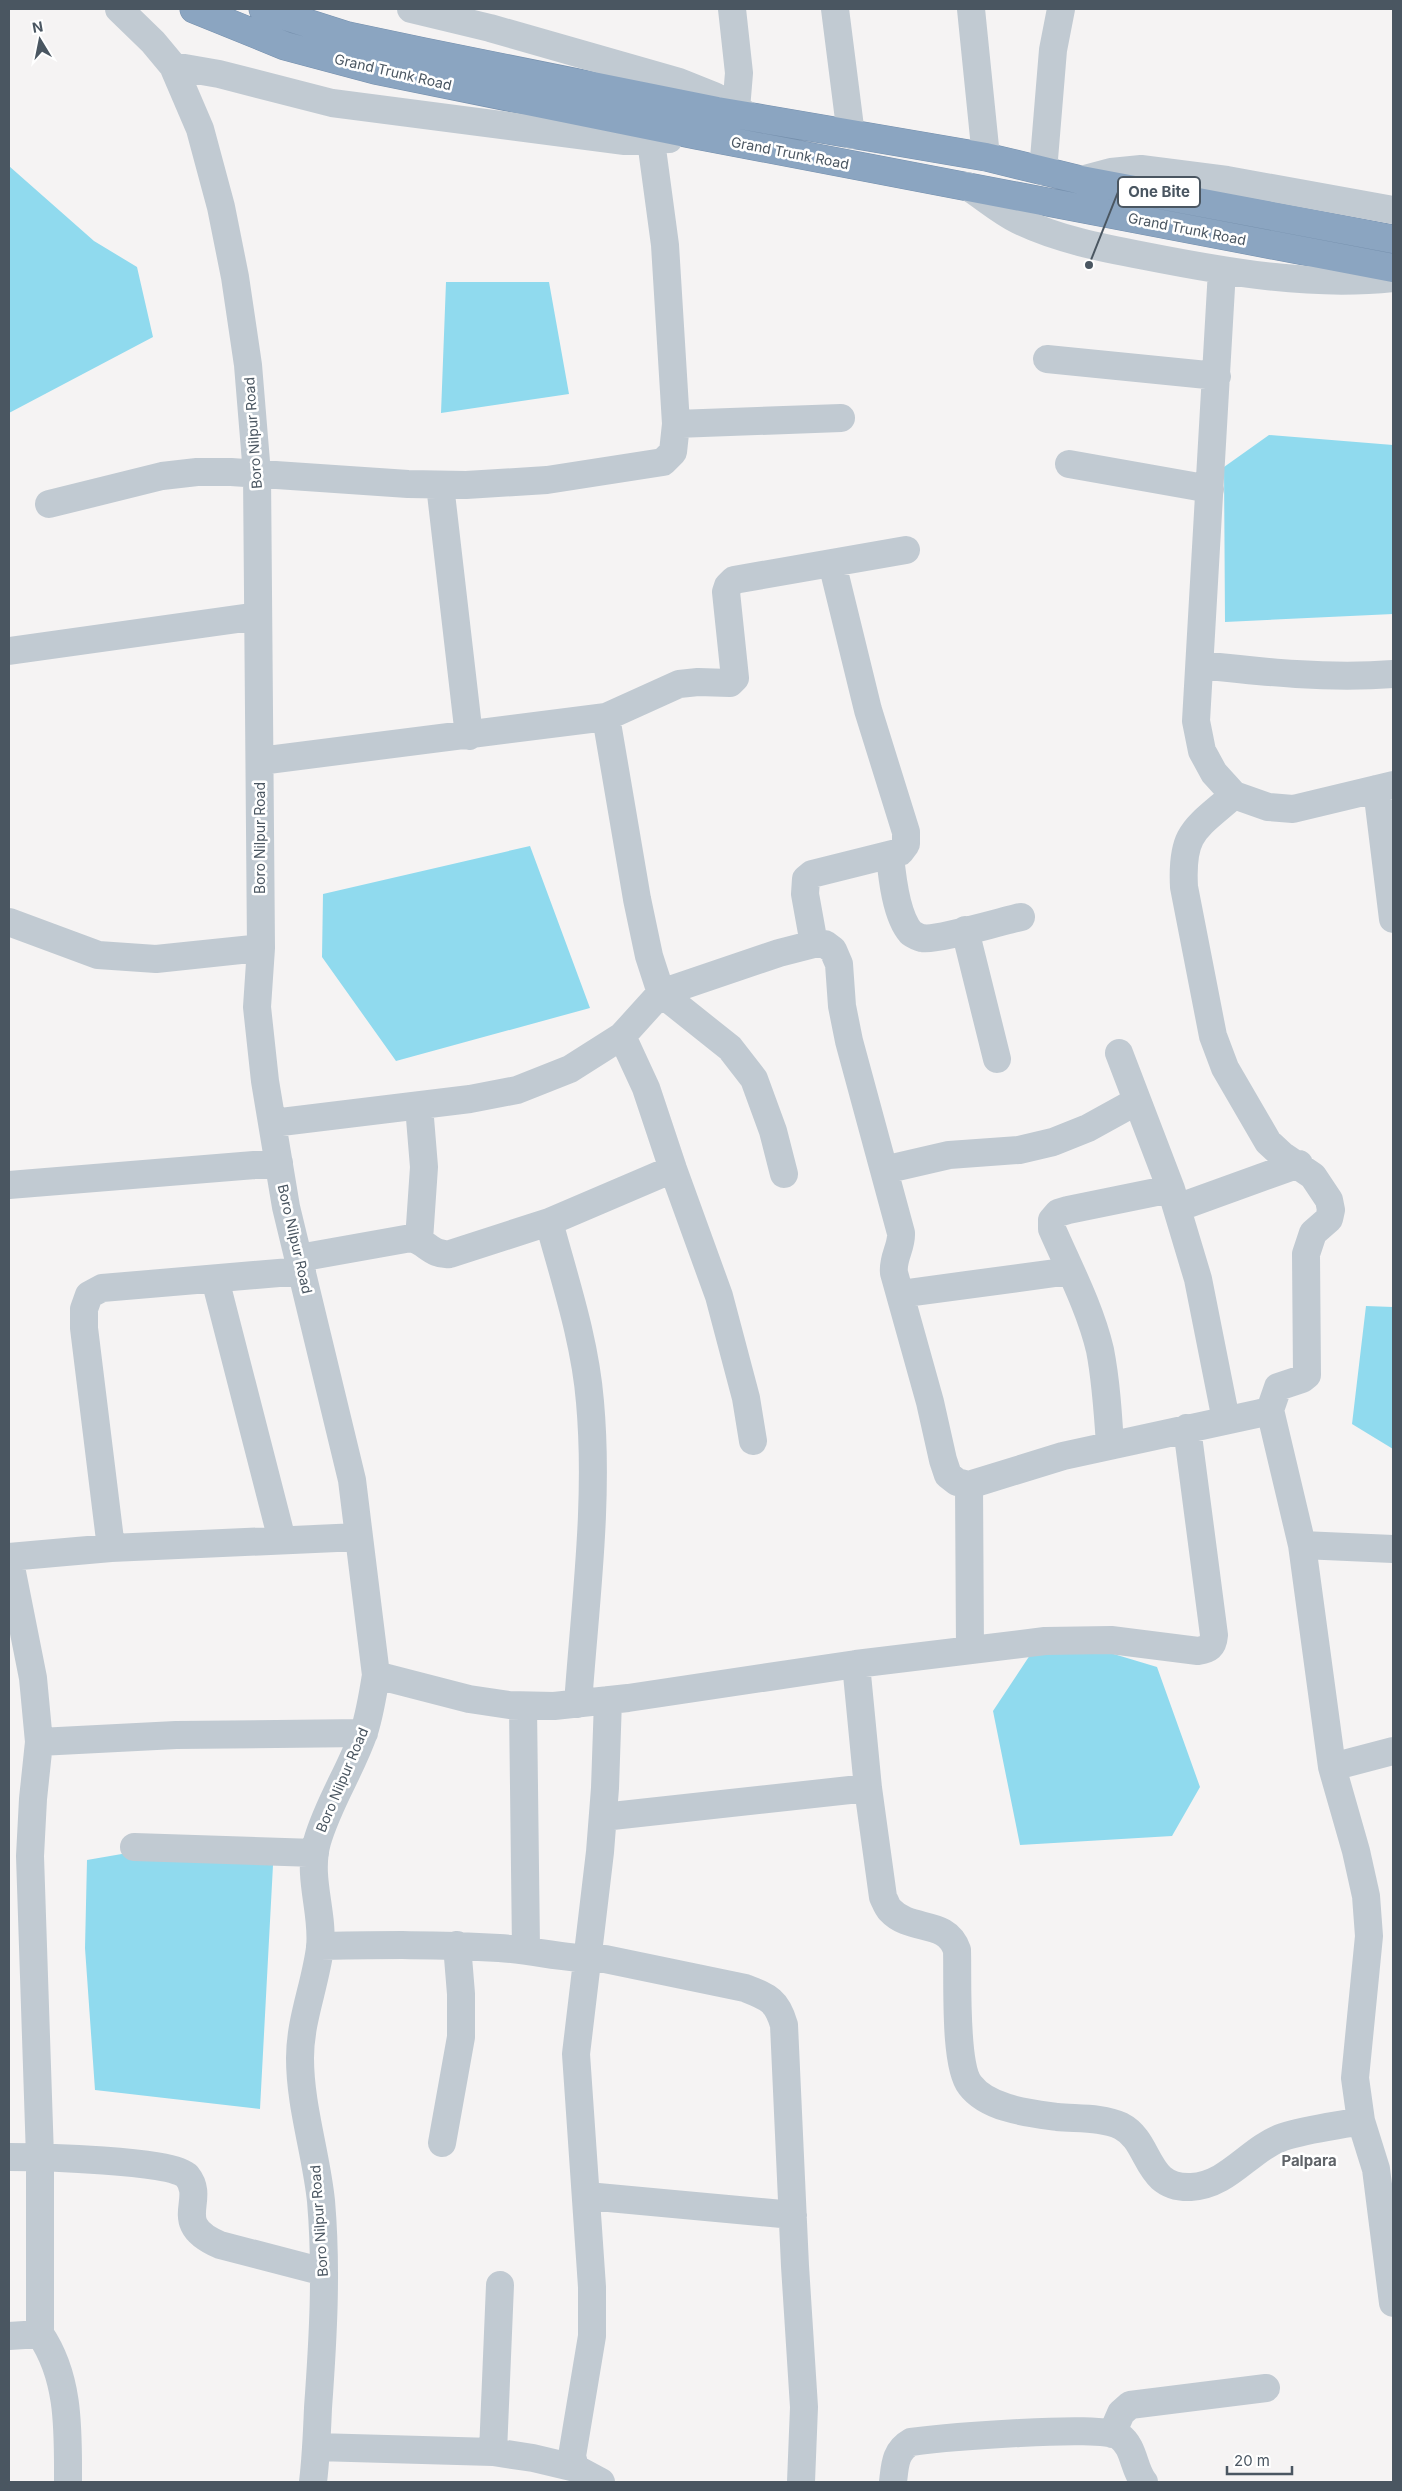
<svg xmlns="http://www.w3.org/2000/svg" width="1402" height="2491" font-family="Inter,sans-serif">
<rect width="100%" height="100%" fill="#f5f3f3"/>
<!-- water -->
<path fill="#90daee" d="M9,166L94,241L137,267L153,337L9,413Z
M446,282H549L569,394L441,413Z
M1269,435L1393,445V614L1225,622L1224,467Z
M530,846L590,1008L396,1061L322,957L323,894Z
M1366,1306L1393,1307V1449L1352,1424Z
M1032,1652H1107L1157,1667L1200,1787L1172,1836L1020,1845L993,1711Z
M139,1851L273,1865L260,2109L95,2090L85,1948L87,1860Z"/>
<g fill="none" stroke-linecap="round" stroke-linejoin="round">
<defs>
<path id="highway" d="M194,9L285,46L375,70L696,135L1393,268
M263,9L348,36L424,52L717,111L986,157L1081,180L1393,239"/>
</defs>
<!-- highway casing -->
<use href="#highway" stroke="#7690ad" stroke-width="29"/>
<!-- minor -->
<path stroke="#c1cad2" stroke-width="28" d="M119,9L153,42L173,66L200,129L221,207L235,277L248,365L257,474L261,948L257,1007L265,1081L286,1207L352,1480L376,1675C373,1694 370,1713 364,1732C351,1770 328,1803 317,1842C307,1878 324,1913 320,1948C315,1986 300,2020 300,2058C300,2106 316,2153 321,2201C327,2270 323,2339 318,2408C317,2433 316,2458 313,2482
M411,9L490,28L679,82L714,96L747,115
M732,9L739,73L736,109
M835,9L851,135
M971,9L986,157
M173,66L219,74L332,103L625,141L669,139
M1043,171L1053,50L1061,9
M1081,180L1111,172L1141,169L1227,180L1393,210
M967,186C984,197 1000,211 1018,220C1056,239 1103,248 1145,256C1226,272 1311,287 1393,278
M1222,270L1196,721L1202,751L1214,773L1234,795L1268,807L1293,809L1393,785
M1047,359L1217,376
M676,424L841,418
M1069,464L1210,489
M440,485L469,736
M49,504L162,476L197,472H231L408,484L466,485L547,480L663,462L673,452L676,424L665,245L651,141
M9,651L258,616
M1200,665C1264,672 1328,679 1393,674
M606,717L679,684L698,682L730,683L735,678L726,592L728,586L734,580L906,550
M260,761L606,717L637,899L649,956L661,993L730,1048L754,1079L773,1131L784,1174
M1377,789L1393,919
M890,855C892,877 896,916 911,933C913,934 919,938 922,938C936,941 1002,921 1021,917
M9,922L98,955L156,959L261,948
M965,930L997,1059
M814,944L805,894L806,879L812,874L900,852L906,844V832L868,710L832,563
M622,1036L646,1088L673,1169L719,1296L746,1398L753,1441
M1119,1053L1171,1189L1198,1279L1226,1420
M419,1106L424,1167L419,1240
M273,1123L470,1099L517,1090L570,1069L622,1036L661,993L779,953L814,944H825L833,950L839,964L842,1006L849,1041L901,1233C902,1247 892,1258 894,1273L930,1402L943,1460L948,1475L957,1482L969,1485L970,1650
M884,1170L949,1155L1019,1150L1053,1142L1088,1128L1137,1101
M9,1185L279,1163
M1177,1208L1299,1164
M549,1222C565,1281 585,1340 590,1402C599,1502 585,1604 578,1704
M299,1258L411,1238C427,1242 432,1256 450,1254L549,1222L673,1169
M215,1279L282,1540
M900,1294L1070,1271
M1270,1410L1302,1545L1332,1767L1356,1851L1366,1896L1369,1936L1355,2078L1361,2121L1376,2169L1393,2303
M1110,1445C1108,1413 1106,1381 1100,1350C1090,1308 1069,1268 1052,1229V1220L1058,1213L1068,1210L1171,1189
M969,1485L1063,1456L1261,1413L1270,1410L1278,1387L1302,1379L1307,1375L1306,1254L1313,1233L1329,1219L1331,1210L1329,1200L1313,1176L1282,1155L1268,1142L1225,1068L1213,1036L1184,887C1181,832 1195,829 1234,795
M1302,1545L1393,1549
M111,1548L84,1328V1309L89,1295L102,1288L302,1271
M9,1557L111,1548L359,1537
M856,1664L868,1788L883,1897C885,1901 887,1907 890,1910C911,1933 946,1918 957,1950C958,1979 954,2065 970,2085C988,2109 1029,2113 1057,2117C1077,2119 1102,2117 1121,2126C1152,2142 1144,2189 1191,2187C1229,2185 1249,2149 1283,2137C1307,2129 1336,2126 1361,2121
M376,1675L469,1699L509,1705L554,1706L628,1698L856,1664L1045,1641L1111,1640L1198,1651C1209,1649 1213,1647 1214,1635L1187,1428
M523,1706L526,1949
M39,1742L176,1735L364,1733
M1332,1767L1393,1751
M603,1817L868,1788
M134,1847L315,1853
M320,1946C380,1945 439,1944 499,1948C534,1950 569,1960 605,1959L745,1988C768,1997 777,2000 784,2025L795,2266L804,2407L801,2482
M442,2143L461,2037V1994L457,1945
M9,2157C37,2157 173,2160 187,2176C207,2201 169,2223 220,2245L324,2272
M587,2196L793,2215
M40,2334C70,2378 68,2431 68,2482
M9,2336L40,2334V2157L30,1856L33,1799L39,1742L33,1678L9,1557
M1112,2434L1121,2413L1130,2405L1266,2388
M316,2447L493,2452L533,2458L575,2468
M493,2452L500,2285
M601,2482L575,2468L572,2456L592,2336V2287L576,2054L600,1852L605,1788L608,1700
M893,2482C895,2465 895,2451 911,2442C942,2438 1101,2424 1119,2436C1135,2447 1133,2469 1144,2482"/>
<!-- highway -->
<use href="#highway" stroke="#8ba5c1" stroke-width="28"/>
</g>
<g text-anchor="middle" stroke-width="5" stroke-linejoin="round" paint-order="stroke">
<!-- street labels -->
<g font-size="14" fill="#4a5661" stroke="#fff">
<text transform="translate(393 72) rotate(13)" y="5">Grand Trunk Road</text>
<text transform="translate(790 153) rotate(11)" y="5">Grand Trunk Road</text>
<text transform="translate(1187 229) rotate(11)" y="5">Grand Trunk Road</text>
<text transform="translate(253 433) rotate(-94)" y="5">Boro Nilpur Road</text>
<text transform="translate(260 838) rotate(-90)" y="5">Boro Nilpur Road</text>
<text transform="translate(295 1239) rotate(77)" y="5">Boro Nilpur Road</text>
<text transform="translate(342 1780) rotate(-67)" y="5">Boro Nilpur Road</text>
<text transform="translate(319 2221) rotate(-94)" y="5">Boro Nilpur Road</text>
</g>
<!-- neighbourhood labels -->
<g font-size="15" font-weight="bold" fill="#5f6368" stroke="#fff">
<text x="1309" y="2166">Palpara</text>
</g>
</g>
<!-- callouts -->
<path fill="none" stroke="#4a5661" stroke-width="2" d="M1089 265L1118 192"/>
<circle fill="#4a5661" stroke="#fff" stroke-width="2" cx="1089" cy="265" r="5"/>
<rect fill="#fff" stroke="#4a5661" stroke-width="2" x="1118" y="177" width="82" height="30" rx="5"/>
<g font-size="15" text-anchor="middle" font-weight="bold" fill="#4a5661">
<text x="1159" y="197">One Bite</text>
</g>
<!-- border -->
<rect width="1402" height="2491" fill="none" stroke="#4a5661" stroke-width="20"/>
<!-- north arrow -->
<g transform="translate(40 40) rotate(350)" stroke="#ffffff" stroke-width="4" paint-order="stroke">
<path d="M0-4L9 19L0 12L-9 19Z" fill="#4a5661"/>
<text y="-8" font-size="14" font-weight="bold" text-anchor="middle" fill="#4a5661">N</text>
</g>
<!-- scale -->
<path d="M1227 2466v8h65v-8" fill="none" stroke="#4a5661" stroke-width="2.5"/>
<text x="1234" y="2466" font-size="15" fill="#4a5661" stroke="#ffffff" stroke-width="4" paint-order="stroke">20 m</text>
</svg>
